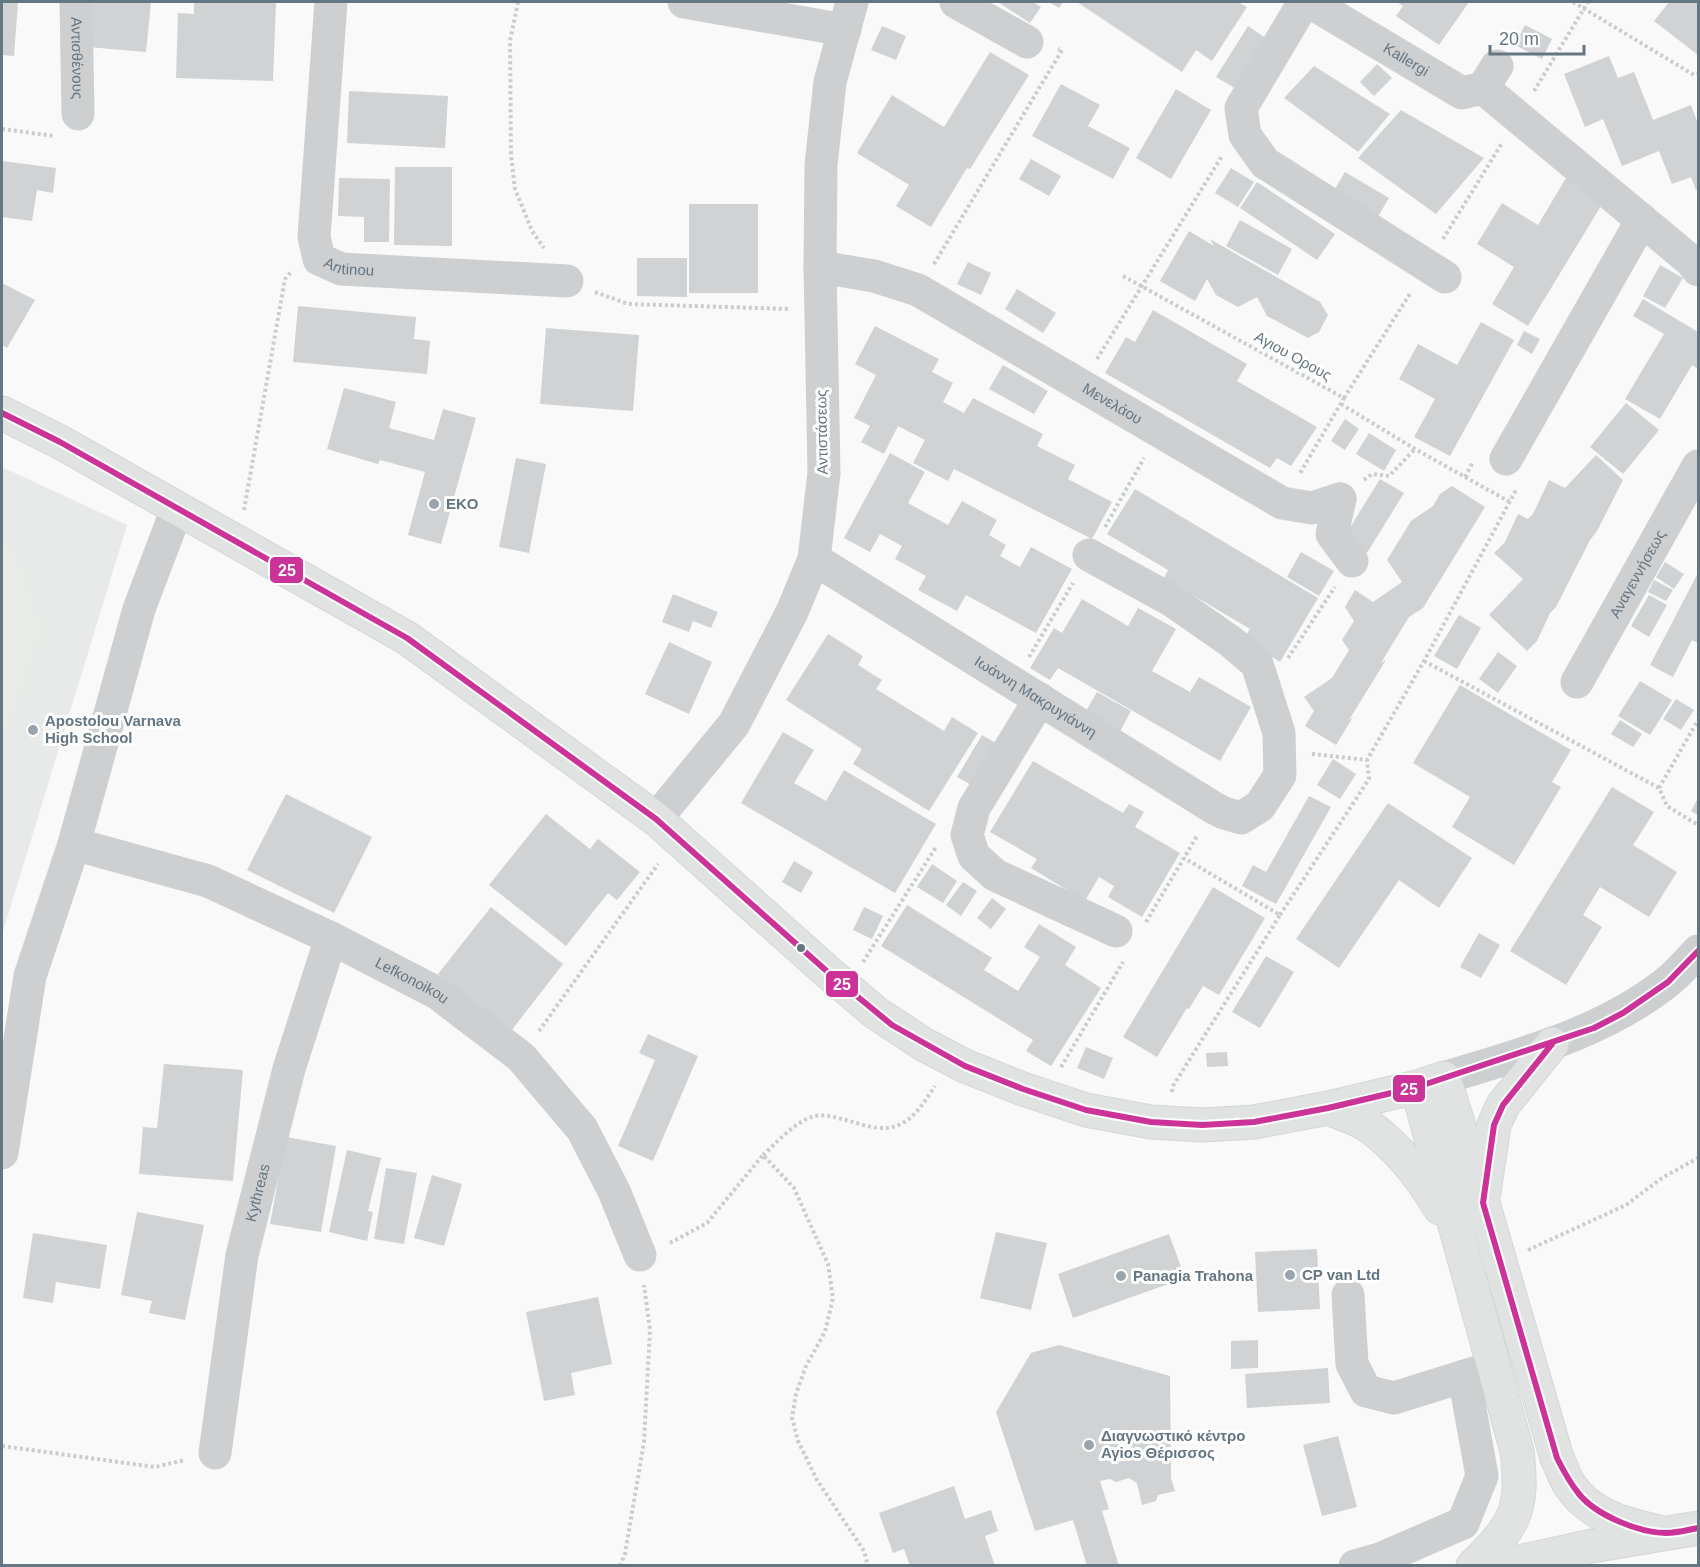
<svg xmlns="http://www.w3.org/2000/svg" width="1700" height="1567" font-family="Helvetica,sans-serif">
<rect width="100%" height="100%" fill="#f9f9f9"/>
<!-- built -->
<path fill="#e8e9e9" d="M2,467L127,525L2,935Z"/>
<!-- green -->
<path fill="#e8ebe6" d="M2,538L14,544L44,629L13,720L2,736Z"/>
<!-- building -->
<path fill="#d0d2d3" d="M2,2H18L14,56L2,55Z
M83,2H151L146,52L88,47Z
M194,2H276L273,81L176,78L178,13L194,14Z
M998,2H1033L1041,7L1030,23Z
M1049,2H1063L1059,8Z
M1077,2H1238L1247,7L1212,61L1196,50L1182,72Z
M1397,2H1469L1439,45L1396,16L1403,6Z
M1669,2H1698V55L1654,21Z
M1525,25L1552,39L1542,59L1515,45Z
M882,26L906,36L896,60L871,50Z
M1248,26L1267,39L1236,89L1216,77Z
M990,52L1029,75L970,169L967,168L931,227L896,206L909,185L857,153L892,95L944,127Z
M1609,56L1618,78L1634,72L1653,120L1691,105L1698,124V188L1696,190L1691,177L1672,184L1659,151L1622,166L1603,119L1585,127L1564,74Z
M1377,64L1392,78L1374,96L1360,82Z
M1314,66L1390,114L1358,152L1284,98Z
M1061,84L1100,105L1088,126L1130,148L1113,179L1032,136Z
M1176,89L1211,110L1171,179L1136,158Z
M349,91L448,96L445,148L347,143Z
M1401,110L1484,158L1436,214L1358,158Z
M1031,159L1061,176L1049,196L1019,179Z
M2,161L56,168L53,193L37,190L32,221L2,217Z
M395,167H452V246L394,245Z
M1231,168L1254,182L1238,207L1215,193Z
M1345,172L1389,198L1377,218L1333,192Z
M339,178L390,179L389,242H364V217L338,216Z
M1566,178L1604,201L1528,326L1492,304L1514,267L1477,244L1502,203L1538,225Z
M1257,182L1335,234L1317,260L1240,208Z
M689,204H758V293H689Z
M1240,220L1292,249L1278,275L1226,246Z
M1189,231L1214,246L1210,239L1320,302L1328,315L1319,332L1308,338L1267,316L1257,297L1238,307L1216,295L1207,279L1195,301L1160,281Z
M637,258H687V297L637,296Z
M968,262L991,273L981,295L957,284Z
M1660,265L1683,278L1665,308L1643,296Z
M2,283L35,300L7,348L2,345Z
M1017,289L1056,313L1043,333L1005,309Z
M1643,299L1698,332V369L1692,365L1660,419L1625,399L1664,334L1633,316Z
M298,306L416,317L414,339L430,341L427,374L293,362Z
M1153,310L1247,364L1237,381L1317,427L1291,466L1277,458L1270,468L1105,373L1126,337L1135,342Z
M1481,322L1514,340L1450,456L1414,437L1435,399L1399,379L1418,344L1457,365Z
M875,326L939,359L932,372L953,383L943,402L964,413L973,398L1043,434L1037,446L1075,465L1068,479L1112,502L1092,539L954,469L948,481L913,463L925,440L898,426L884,454L861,442L870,426L854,418L876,375L855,364Z
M546,328L639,335L633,411L540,404Z
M1524,331L1540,339L1532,354L1517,345Z
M1003,365L1048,391L1034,414L989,389Z
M344,388L396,402L389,428L434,440L443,409L476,418L441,544L408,535L425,472L380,460L378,464L327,449Z
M1626,403L1659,430L1623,474L1590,447Z
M1345,419L1359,429L1345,450L1331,441Z
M1369,433L1396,450L1384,471L1356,454Z
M890,453L925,472L908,503L948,525L962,501L997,520L989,535L1006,545L1000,556L1020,567L1031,547L1072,569L1036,633L966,595L957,611L918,590L926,576L895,559L902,546L880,534L870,552L844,538Z
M1596,455L1623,480L1597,531L1590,540L1556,607L1550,613L1537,641L1527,651L1489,615L1523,579L1494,553L1505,542L1518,514L1528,519L1533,514L1549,480L1565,488Z
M516,458L546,464L529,553L499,547Z
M1380,479L1404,493L1367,553L1343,539Z
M1452,486L1485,507L1423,608L1409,617L1381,663L1386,660L1349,720L1353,717L1336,745L1305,726L1314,711L1304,697L1332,678L1349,650L1342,640L1354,621L1345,607L1355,590L1373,602L1402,582L1387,560L1411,521L1433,506L1440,494Z
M1135,489L1318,598L1280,662L1243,639L1250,629L1164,578L1168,570L1107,534Z
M1301,552L1334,571L1319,596L1287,577Z
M1665,562L1684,574L1674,589L1656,577Z
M1698,573V643L1692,640L1673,677L1650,665Z
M1654,580L1673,590L1666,601L1648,592Z
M673,594L718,612L711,628L693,621L689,632L662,622Z
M1649,595L1667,605L1649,637L1631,626Z
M1082,599L1128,626L1138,608L1176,629L1152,671L1190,692L1199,677L1251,707L1220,761L1058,668L1050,680L1030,668L1054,628L1062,633Z
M1459,615L1481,628L1457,669L1434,656Z
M828,634L863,656L858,665L882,680L876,689L944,731L952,717L978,733L929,811L853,764L862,749L786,700Z
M669,642L712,662L689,714L645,694Z
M1498,652L1517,666L1498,693L1479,679Z
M1640,681L1672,700L1650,735L1618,716Z
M1460,685L1571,750L1552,782L1561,787L1514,865L1452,827L1470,797L1413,763Z
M1097,692L1131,711L1118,735L1083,716Z
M1676,699L1694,710L1681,730L1663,719Z
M1620,720L1642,734L1633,747L1611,734Z
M783,732L814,750L794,783L826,801L844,770L936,824L895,893L741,803Z
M982,735L1001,746L975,787L957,777Z
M1333,759L1356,774L1340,799L1317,785Z
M1033,761L1123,813L1129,804L1144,812L1135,827L1180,853L1142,917L1108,897L1114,886L1099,877L1085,901L1031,868L1037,859L990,832Z
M1612,787L1654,812L1633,845L1677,872L1649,917L1600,887L1583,915L1602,927L1566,985L1510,951Z
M286,794L372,837L334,913L247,870Z
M1309,796L1331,807L1276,904L1242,886L1253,865L1266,872Z
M1698,798V815L1691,811Z
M1388,803L1472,858L1439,908L1399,880L1339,968L1296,939Z
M546,814L590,849L598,839L640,872L617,900L608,893L566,946L489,885Z
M794,861L813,872L801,893L782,882Z
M932,864L957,881L943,903L917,887Z
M963,882L977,891L961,916L946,905Z
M1213,887L1265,918L1219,995L1203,986L1189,1009L1187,1008L1157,1057L1123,1037Z
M992,898L1006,909L991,929L977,918Z
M907,905L992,958L984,970L1018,991L1040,957L1024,947L1039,924L1076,947L1065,965L1101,988L1051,1066L1026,1051L1033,1040L881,946Z
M491,907L563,964L511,1031L438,974Z
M864,907L883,916L872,939L853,930Z
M1479,933L1500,945L1481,978L1460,967Z
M1266,956L1294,972L1260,1028L1232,1012Z
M648,1034L698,1056L653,1161L618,1146L655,1060L639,1053Z
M1086,1047L1113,1058L1104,1079L1077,1068Z
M1227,1052L1228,1066L1207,1067L1206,1053Z
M164,1064L243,1070L233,1181L139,1174L143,1127L157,1128Z
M286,1137L336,1146L321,1232L270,1224Z
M347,1150L381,1158L368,1211L373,1212L367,1241L329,1232Z
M386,1168L417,1173L404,1244L374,1239Z
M432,1175L462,1184L444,1246L414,1238Z
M137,1212L204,1225L185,1320L149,1313L152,1301L121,1295Z
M996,1232L1047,1243L1031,1310L980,1298Z
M33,1233L107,1245L100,1289L56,1282L53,1303L23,1298Z
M1169,1234L1185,1278L1073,1318L1058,1274Z
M1317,1249L1320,1309L1258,1312L1255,1252Z
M598,1297L612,1364L571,1373L575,1395L544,1401L526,1312Z
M1258,1340V1368L1231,1369V1341Z
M1059,1345L1170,1376L1171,1478L1175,1491L1158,1495L1156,1501L1142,1505L1137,1483L1129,1478L1116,1482L1110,1479L1100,1481L1109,1509L1102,1511L1119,1566H1087L1073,1520L1035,1531L996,1412L1031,1353Z
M1328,1368L1330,1403L1247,1408L1245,1374Z
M1338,1436L1357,1507L1322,1516L1303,1445Z
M954,1486L965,1519L991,1510L998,1531L985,1536L995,1566H910L904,1549L893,1553L879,1513Z"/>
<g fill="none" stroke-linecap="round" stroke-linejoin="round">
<defs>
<path id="major" d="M2,413L60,442L407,638L656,819L830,974L876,1013L923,1044L965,1066L1023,1089L1086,1110L1151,1122L1202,1125L1254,1122L1328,1108L1417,1087L1444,1078L1483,1203L1557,1458C1561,1466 1564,1476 1569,1484C1590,1517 1626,1524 1662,1533
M1417,1087L1517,1451C1524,1511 1515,1525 1473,1566
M1328,1108C1342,1114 1358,1118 1370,1127C1400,1149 1421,1177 1440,1208
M1484,1192L1494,1125L1503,1105L1552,1044
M1501,1566L1592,1546L1698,1528"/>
</defs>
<!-- major casing -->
<use href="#major" stroke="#d5d6d7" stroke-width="35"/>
<!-- path -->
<path stroke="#cbcccd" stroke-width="4" stroke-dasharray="3 3" stroke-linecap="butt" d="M518,2L510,41L511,155L515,189L532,231L544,248
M1573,2L1694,75L1698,74
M1534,91L1588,2
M2,129L54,136
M1443,239L1502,143
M934,264L1062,50L1058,49
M1123,276L1344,398L1299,475
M595,292L628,304L790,309
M1097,359L1222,156
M1344,398L1411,292
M1341,404L1415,449L1510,502
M1465,477L1473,462
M1364,480L1372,474L1389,476L1415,449
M244,510L285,279L291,272
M1105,527L1144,458
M1029,657L1073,583
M1288,658L1335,587
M1424,661L1659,788L1667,806L1698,825
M1312,754L1367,760L1424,661L1516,490
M1659,788L1698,720
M1280,915L1369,779L1367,760
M1146,922L1197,836
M863,962L936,847
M539,1031L658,864
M1061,1067L1123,962
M1172,1092L1173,1086L1280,915L1184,858
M763,1155C776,1143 798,1119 815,1116C824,1114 833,1117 842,1119C854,1122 867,1127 879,1128C908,1130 921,1107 935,1086
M670,1243L707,1223L763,1155L794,1188L828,1264L833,1298L825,1332L806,1366L796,1394L792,1418L798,1441L817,1480L864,1551L868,1566
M1528,1250L1626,1205L1662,1178L1698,1158
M2,1446L155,1467L185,1460
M620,1566L625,1554L644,1442L650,1330L644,1285"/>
<!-- minor -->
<g stroke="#cecfd0" stroke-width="33">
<path id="s1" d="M76,2L78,114"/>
<path id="s2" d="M331,2L314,237L319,259L341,269L567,281"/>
<path d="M684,2L845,30"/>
<path d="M956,2L1027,42"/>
<path d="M1304,2L1241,108L1245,135L1265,163L1445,277"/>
<path id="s3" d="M1310,2L1462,93L1483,88L1497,66"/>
<path d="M1483,88L1691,261L1698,270"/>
<path id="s4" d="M820,267L874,276L918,290L1282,503L1312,508L1340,499"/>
<path d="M1506,459L1642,220"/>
<path d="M1340,499L1332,534L1352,561"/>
<path id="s5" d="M814,559L1214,808L1224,813L1241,818L1260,806L1280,775L1279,733L1257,664L1230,641L1171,600L1089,555"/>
<path id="s6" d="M1577,682L1698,466"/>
<path d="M1040,699L974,808L967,835L974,856L995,875L1116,931"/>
<path d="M656,819L734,724L792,612L814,559L824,473L820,267L821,165L830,82L852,2"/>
<path id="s7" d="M74,844L208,881L331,938L437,993L521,1057L582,1129L614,1191L640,1255"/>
<path d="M1444,1078C1521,1054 1601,1034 1666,983C1678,974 1688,962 1698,951"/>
<path d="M2,1153L30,976L74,844L139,609L177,509"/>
<path d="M1348,1295L1352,1364L1366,1391L1394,1398L1484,1370"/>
<path id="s8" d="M215,1453L242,1255L289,1069L331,938"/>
<path d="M1355,1566L1380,1559L1463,1523L1482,1476L1464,1376"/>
</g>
<!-- major -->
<use href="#major" stroke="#e1e2e2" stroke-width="33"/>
<defs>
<path id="bus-1" d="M2,413L60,442L407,638L656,819L830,974L892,1025L965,1066L1023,1089L1086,1110L1151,1122L1202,1125L1254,1122L1328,1108L1417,1087L1594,1028L1623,1013L1668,982L1698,951
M1552,1044L1503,1105L1494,1125L1483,1203L1557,1458C1563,1470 1570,1483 1579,1494C1596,1515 1639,1533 1666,1533C1677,1533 1687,1530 1698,1528"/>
</defs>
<!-- bus-1 casing -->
<use href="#bus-1" stroke="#fff" stroke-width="10"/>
<!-- bus-1 -->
<use href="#bus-1" stroke="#c39" stroke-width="6"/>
</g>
<!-- markers -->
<g fill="#99a4ac" stroke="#fff" stroke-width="2">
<circle cx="434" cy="504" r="6"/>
<circle cx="33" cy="730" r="6"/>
<circle cx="1290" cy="1275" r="6"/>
<circle cx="1121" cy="1276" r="6"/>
<circle cx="1089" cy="1445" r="6"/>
</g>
<circle fill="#657683" stroke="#fff" stroke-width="2" cx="801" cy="948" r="5"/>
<g text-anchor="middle" stroke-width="6" stroke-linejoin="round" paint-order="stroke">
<!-- street labels -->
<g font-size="15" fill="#657683" stroke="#fff">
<text dy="5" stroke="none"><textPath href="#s1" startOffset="56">Αντισθένους</textPath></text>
<text dy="5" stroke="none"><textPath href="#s3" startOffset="112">Kallergi</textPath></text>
<text dy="5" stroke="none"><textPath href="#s2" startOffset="290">Antinou</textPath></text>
<text transform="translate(1293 356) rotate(29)" y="5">Αγιου Ορους</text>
<text dy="5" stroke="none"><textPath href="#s4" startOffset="326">Μενελάου</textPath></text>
<text transform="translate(822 432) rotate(-91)" y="5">Αντιστάσεως</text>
<text dy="5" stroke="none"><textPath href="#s6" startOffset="124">Αναγεννήσεως</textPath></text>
<text dy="5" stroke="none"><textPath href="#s5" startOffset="261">Ιωάννη Μακρυγιάννη</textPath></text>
<text dy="5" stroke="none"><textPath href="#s7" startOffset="366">Lefkonoikou</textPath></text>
<text dy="5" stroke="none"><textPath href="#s8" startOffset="264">Kythreas</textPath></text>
</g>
<!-- poi labels -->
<g font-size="15" font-weight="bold" fill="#657683" stroke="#fff" text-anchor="start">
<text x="446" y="509">EKO</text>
<text x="45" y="726">Apostolou Varnava<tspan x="45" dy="17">High School</tspan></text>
<text x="1302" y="1280">CP van Ltd</text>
<text x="1133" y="1281">Panagia Trahona</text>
<text x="1101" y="1441">Διαγνωστικό κέντρο<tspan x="1101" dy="17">Αγios Θέρισσος</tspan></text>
</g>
</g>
<g stroke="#fff" stroke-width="2">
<rect x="269" y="556" width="35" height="28" rx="6" fill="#c39"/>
<rect x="825" y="970" width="34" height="28" rx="6" fill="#c39"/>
<rect x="1392" y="1074" width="34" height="29" rx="6" fill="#c39"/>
</g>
<g font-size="16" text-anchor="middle" font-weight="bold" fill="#fff">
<text x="287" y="576">25</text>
<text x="842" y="990">25</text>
<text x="1409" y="1095">25</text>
</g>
<!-- border -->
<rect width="1700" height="1567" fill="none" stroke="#657683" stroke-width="6"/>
<!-- scale -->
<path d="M1490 45v9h94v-9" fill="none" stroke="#657683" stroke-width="3"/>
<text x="1499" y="45" font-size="18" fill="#657683" stroke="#ffffff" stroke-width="4.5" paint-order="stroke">20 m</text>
</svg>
